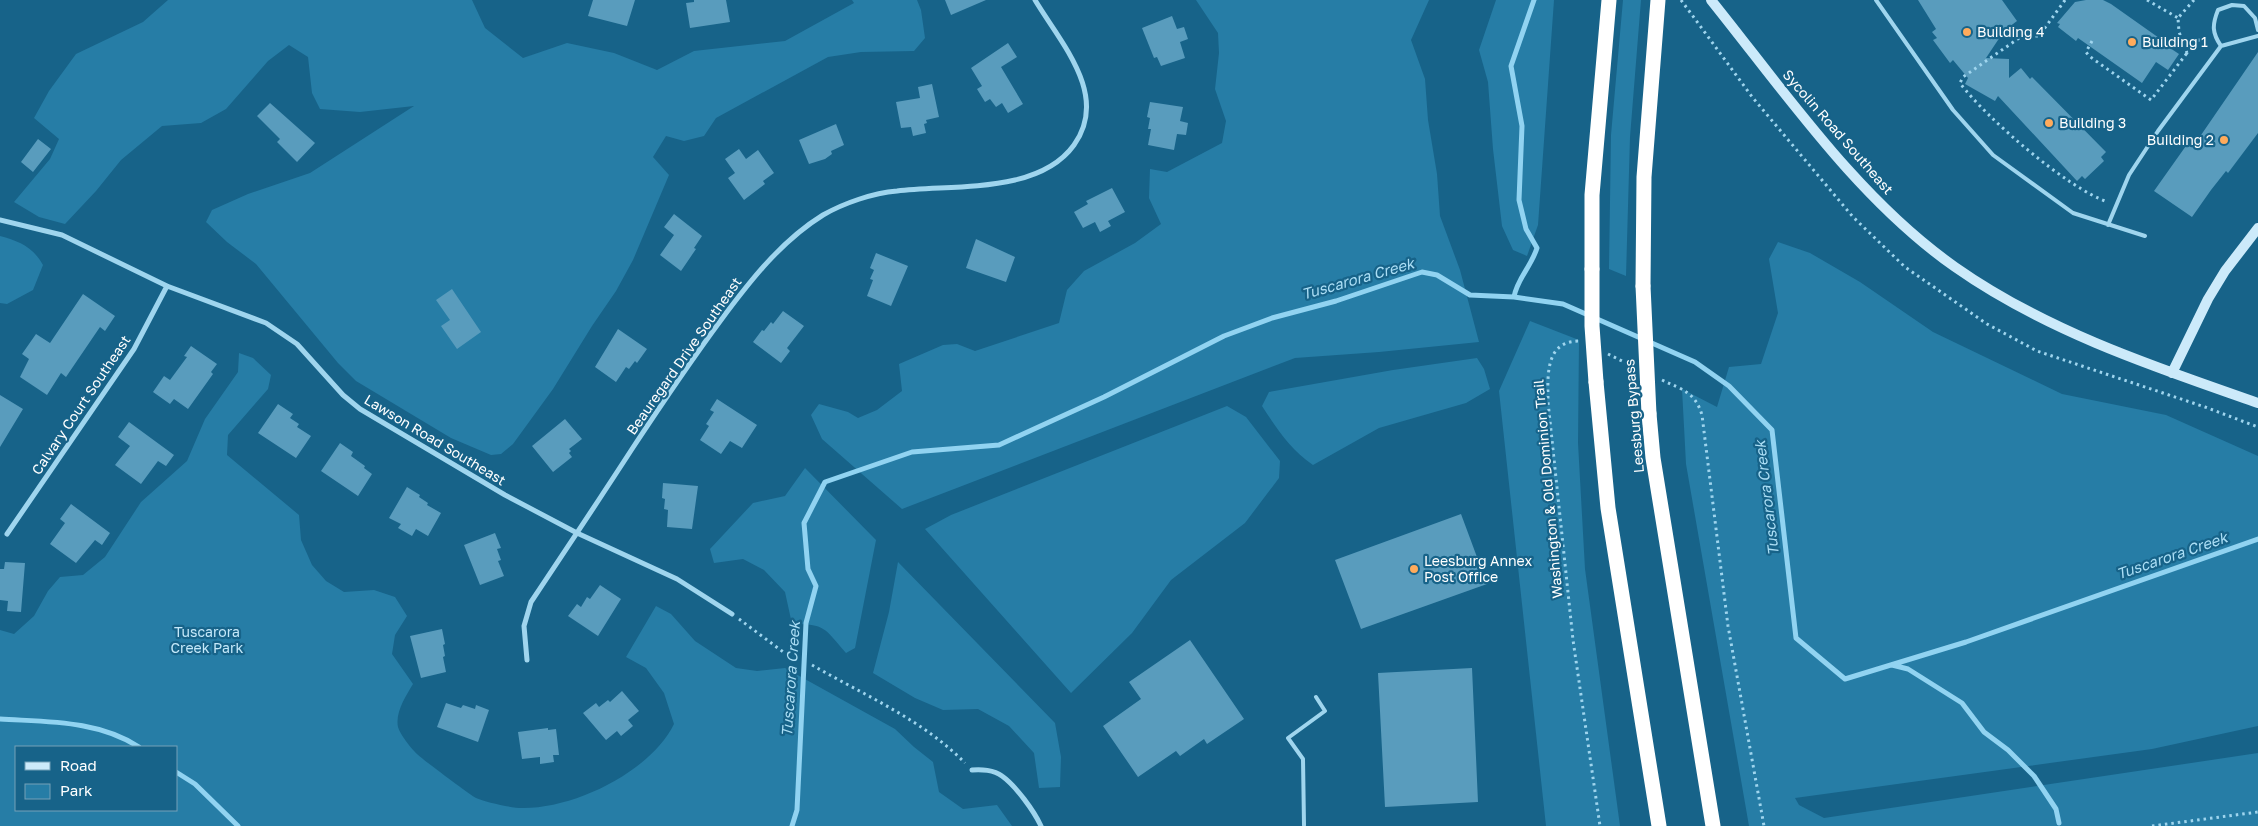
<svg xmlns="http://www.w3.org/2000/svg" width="2258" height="826" font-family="'Golos Text',sans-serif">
<rect width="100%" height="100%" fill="#176389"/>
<!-- green -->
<path fill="#267da6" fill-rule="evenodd" d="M168,0H472L485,28L523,58L567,43L614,53L657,70L694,51L785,41L854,3L852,0H917L921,10L925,38L914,51L861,52L828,57L716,118L704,136L684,141L666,136L653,157L669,175L633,260L616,291L592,326L553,389L513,444L501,454L491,455L451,438L356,381L338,363L256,264L227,242L206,222L212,210L248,194L310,173L414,106L360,112L320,109L312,93L308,57L289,45L268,61L226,109L201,123L162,126L121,160L96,191L65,224L39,217L14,202L50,159L59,139L34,118L49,91L76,54L143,22Z
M1196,0H1429L1411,40L1425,79L1428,120L1437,174L1440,216L1460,270L1479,342L1379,352L1295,358L902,509L822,439L811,415L819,404L848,412L858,418L877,410L902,391L899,364L943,345L957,344L975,351L1059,323L1067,290L1084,271L1135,243L1161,224L1149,198L1150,169L1167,172L1222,143L1226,121L1215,89L1219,53L1218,33Z
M1496,0H1554L1538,225L1527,256L1513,250L1502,226L1493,149L1488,82L1479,50Z
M1623,0H1641L1630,137L1626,276L1609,269L1611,135Z
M0,236C19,241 33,247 43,265L33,290L7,304L0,303Z
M1778,242L1810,253L1860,282L1933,332L2062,394L2166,415L2258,456V726L2152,749L1795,798L1799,805L1824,818L2258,753V826H1749L1686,464L1682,389L1717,407L1729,367L1761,364L1778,313L1769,259Z
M1530,321L1579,340L1578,443L1585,569L1620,826H1546L1499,391Z
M239,353L253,358L271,375L268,389L228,435L227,455L299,515L301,540L312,565L326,581L344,592L374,590L395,597L407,616L395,635L392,654L413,684C406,696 395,712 398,727C400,734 410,747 415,752C419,757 469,794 476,798C485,802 515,809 524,808C576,808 651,771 674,724L664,693L646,668L626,657L656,606L671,614L695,641L736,668L757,671L785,668L895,729L914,747L933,762L939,792L963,809L997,805L1012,826H0V630L14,634L34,616L48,591L60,577L83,575L105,557L141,502L187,461L205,419L238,372ZM16,747H176V810H16Z
M1477,358L1484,369L1490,389L1466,403L1379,428L1313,465C1290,449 1277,429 1262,406L1269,392L1393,370Z
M1227,406L1246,417L1280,461L1279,478L1245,523L1171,580L1132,633L1071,693L925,529L951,515Z
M805,468L876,540L855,648L846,653C824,628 826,624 792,624L785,592L764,570L743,559L714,563L710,549L753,503L785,496Z
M898,562L1055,723L1061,757L1060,787L1039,788L1034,753L1009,726L978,709L943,710L915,698L873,673L889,612Z"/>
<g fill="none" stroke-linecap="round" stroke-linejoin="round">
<!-- stream -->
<path stroke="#91d3f1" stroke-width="5" d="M1514,297C1517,279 1531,267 1537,248L1526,229L1519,200L1522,126L1511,66L1534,0
M1892,665L1908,669L1962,703L1984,732L2008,750L2034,776L2056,809L2059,823
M0,719C47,722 98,720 139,747
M176,772L195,784L238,826
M792,826L797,810L806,623L816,586L808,569L804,523L825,482L912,452L999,445L1104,397L1224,336L1272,318L1336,301L1422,272L1437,275L1470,295L1514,297L1563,304L1695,362L1729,386L1772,430L1796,638L1845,679L1966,642L2258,539"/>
</g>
<!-- building -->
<path fill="#599cbd" d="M593,0H635L627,26L588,16Z
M694,0H726L730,22L690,28L686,3L694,2Z
M945,0H986L951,15Z
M1918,0H2002L2017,21L2001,33L2002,34L1986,58L2009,59V78L2021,68L2030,79L2032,77L2106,152L2101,157L2104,161L2085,179L2082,176L2077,181L1998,96L1995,101L1965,84L1968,78L1953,60L1950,63L1933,40L1937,38L1932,32L1936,29Z
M2086,0H2103L2111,4L2169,45L2167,46L2179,54L2168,70L2156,62L2142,83L2078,38L2076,41L2058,27L2060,24L2057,23L2075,2Z
M1172,16L1177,29L1184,27L1188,39L1180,42L1185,58L1161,66L1157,57L1154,58L1142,28Z
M1008,43L1017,57L1001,67L1023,104L1008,113L1002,103L996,107L990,99L985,102L977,89L982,86L971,68Z
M2258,52V133L2228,173L2226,171L2211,190L2192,217L2154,191L2188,143L2191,145L2197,137L2199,138Z
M932,84L939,117L926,120L927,123L924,124L926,133L913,136L911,127L901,128L896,102L920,98L918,87Z
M1150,102L1183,107L1180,121L1188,123L1186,135L1177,134L1174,150L1148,145L1151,129H1148L1150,118L1147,117Z
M270,103L315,143L297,162L277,142L280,139L257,116Z
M836,124L844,145L831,151L832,154L825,159L809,164L799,140Z
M38,139L51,149L33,172L21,162Z
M739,149L746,159L758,150L774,173L763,181L765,184L744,200L728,178L735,173L725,159Z
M1112,188L1125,212L1108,221L1111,226L1100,232L1095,222L1083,228L1074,212L1088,204L1086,201Z
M674,214L702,236L694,248L696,249L681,271L660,255L674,235L664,227Z
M976,239L1015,257L1006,282L966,268Z
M876,253L908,266L891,306L867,296L873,280L870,279L874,270L870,268Z
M452,289L481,332L457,349L441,326L450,320L436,300Z
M83,294L115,316L105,331L100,327L66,377L61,373L47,395L20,377L29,359L22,354L36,334L50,343Z
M783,311L804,326L787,348L790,351L781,363L753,342L762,330L764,331L771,322L773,324Z
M618,329L647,349L637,363L635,361L629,369L626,367L616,382L595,367Z
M191,346L217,364L211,372L213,374L188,409L174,399L170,404L153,392L164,376L170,380L187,357L184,356Z
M0,395L23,409L0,447Z
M717,399L757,425L742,448L730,441L721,454L700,440L709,426L706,424L714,412L710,410Z
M278,404L293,414L290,418L299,424L297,427L311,436L296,458L258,433Z
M565,419L582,439L569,449L571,451L569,453L572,457L553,472L532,446Z
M129,422L174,455L166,466L158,461L141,484L115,465L130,446L118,437Z
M340,443L353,452L351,456L365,466L364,468L372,474L358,496L321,471Z
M663,483L698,486L692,529L667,527L668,510L664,509L665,499L662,498Z
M407,487L420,495L419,497L428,503L427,505L441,513L428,536L416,529L412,536L398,528L401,524L389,518Z
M71,504L110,533L102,545L95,540L76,563L50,544L65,523L60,519Z
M1461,514L1487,584L1361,629L1335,560Z
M495,533L501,548L497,549L501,560L498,561L504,576L480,585L464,545Z
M5,562L25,563L21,612L7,611L8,601L0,600V569H4Z
M600,585L621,599L598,636L568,616L577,604L581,607L587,597L590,599Z
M442,629L445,644L443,645L445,656L443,657L446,672L421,678L410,636Z
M1190,640L1244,719L1207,744L1204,739L1180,756L1176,751L1138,777L1103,726L1141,699L1129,682Z
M1472,668L1478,802L1385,807L1378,673Z
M622,691L639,711L628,720L633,726L621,736L617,731L606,740L583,713L596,703L599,707L608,700L610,702Z
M446,703L461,708L463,705L475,709L476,705L489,710L478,742L437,727Z
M548,728V730L556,729L559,755H553L554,762L540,764V757L522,759L518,732Z"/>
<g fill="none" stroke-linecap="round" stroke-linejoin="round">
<!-- path -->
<path stroke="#9fd5ee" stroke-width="3" stroke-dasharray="2.5 4" stroke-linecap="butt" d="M1681,0L1753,98L1853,217L1905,267L1987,324L2037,351L2205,407L2258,427
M2065,0L2039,36H2022L1963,77L1960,83C1985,117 2068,189 2108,202
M2147,0L2178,18
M2194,0L2178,18L2179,32L2187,53L2193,42L2208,37
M2092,41L2086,52L2089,56L2151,100L2187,53
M1578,341C1544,342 1548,378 1548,402L1573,640L1600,826
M1608,354L1632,366
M1662,380C1683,390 1695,392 1702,415L1728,626L1764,826
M739,619L794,660
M812,665C864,695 923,720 965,763
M2152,826L2258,812"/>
<!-- lane -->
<path stroke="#9fd5ee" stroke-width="4" d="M1876,0L1953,110L1993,155L2073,213L2145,236
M2221,46C2212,33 2212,25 2218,10L2232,5L2244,6L2255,18L2258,30
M2108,225L2129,175L2158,131L2221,46L2258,36
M1304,825L1303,759L1288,738L1325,711L1316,697"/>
<!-- street -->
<path stroke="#9fd5ee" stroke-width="5" d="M0,220L62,235L167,286L266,323L297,344L343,395L360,409L505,495L577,533L677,579L732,614
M7,534L134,349L167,286
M527,660L524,626L531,602C565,551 599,500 632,449C661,405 690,362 721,320C750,281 781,241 823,215C844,203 873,193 897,191C951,184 1038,195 1074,145C1110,95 1060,42 1035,0
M972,770C981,769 994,770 1002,776C1016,786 1034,811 1041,826"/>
<!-- secondary -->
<path stroke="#cceafa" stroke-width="10" d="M1711,0C1785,92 1858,199 1955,267C2046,331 2154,367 2258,403
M2172,373L2208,299L2225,271L2258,228"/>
<!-- highway -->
<path stroke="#fff" stroke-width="15" d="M1592,269V195L1609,0
M1643,286L1644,177L1658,0
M1596,382L1608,508L1659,826
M1649,414L1653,458L1713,826"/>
<!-- highway-bridge -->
<path stroke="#fff" stroke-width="15" d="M1592,269V326L1596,382
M1643,286L1649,414"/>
</g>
<!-- markers -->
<g fill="#ffab5c" stroke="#176389" stroke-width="2">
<circle cx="1967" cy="32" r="5"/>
<circle cx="2132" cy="42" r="5"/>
<circle cx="2049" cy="123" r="5"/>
<circle cx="2224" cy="140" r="5"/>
<circle cx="1414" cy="569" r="5"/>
</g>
<g text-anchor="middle" stroke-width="4.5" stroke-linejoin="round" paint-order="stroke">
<!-- poi labels -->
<g font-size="14" fill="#fff" stroke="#176389" text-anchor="start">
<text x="1977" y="37">Building 4</text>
<text x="2142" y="47">Building 1</text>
<text x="2059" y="128">Building 3</text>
<text x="2214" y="145" text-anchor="end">Building 2</text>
<text x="1424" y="566">Leesburg Annex<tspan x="1424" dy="16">Post Office</tspan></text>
</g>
<!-- street labels -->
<g font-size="14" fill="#fff" stroke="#176389">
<text transform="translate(1838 132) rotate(49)" y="5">Sycolin Road Southeast</text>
<text transform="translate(684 356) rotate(-55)" y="5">Beauregard Drive Southeast</text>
<text transform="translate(81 405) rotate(-56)" y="5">Calvary Court Southeast</text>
<text transform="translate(1634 416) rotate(-95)" y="5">Leesburg Bypass</text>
<text transform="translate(435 440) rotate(31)" y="5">Lawson Road Southeast</text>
<text transform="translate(1548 489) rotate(-95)" y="5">Washington &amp; Old Dominion Trail</text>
</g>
<!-- park labels -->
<g font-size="14" fill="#c5e9fa" stroke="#176389">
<text x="207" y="637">Tuscarora<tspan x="207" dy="16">Creek Park</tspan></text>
</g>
<!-- water labels -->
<g font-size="15" font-style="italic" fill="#abdef5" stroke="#176389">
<text transform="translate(1358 279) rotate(-16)" y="5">Tuscarora Creek</text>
<text transform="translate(1767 498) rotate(-97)" y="5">Tuscarora Creek</text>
<text transform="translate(2172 556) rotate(-19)" y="5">Tuscarora Creek</text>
<text transform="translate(791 679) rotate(-86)" y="5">Tuscarora Creek</text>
</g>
</g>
<!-- legend -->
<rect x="15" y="746" width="162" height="65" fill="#176389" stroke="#74a1b8"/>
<rect x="25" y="762" width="25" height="8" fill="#cceafa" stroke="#74a1b8"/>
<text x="60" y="771" font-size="15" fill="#ffffff">Road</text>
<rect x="25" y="784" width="25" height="15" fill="#267da6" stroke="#74a1b8"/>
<text x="60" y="796" font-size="15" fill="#ffffff">Park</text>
</svg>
